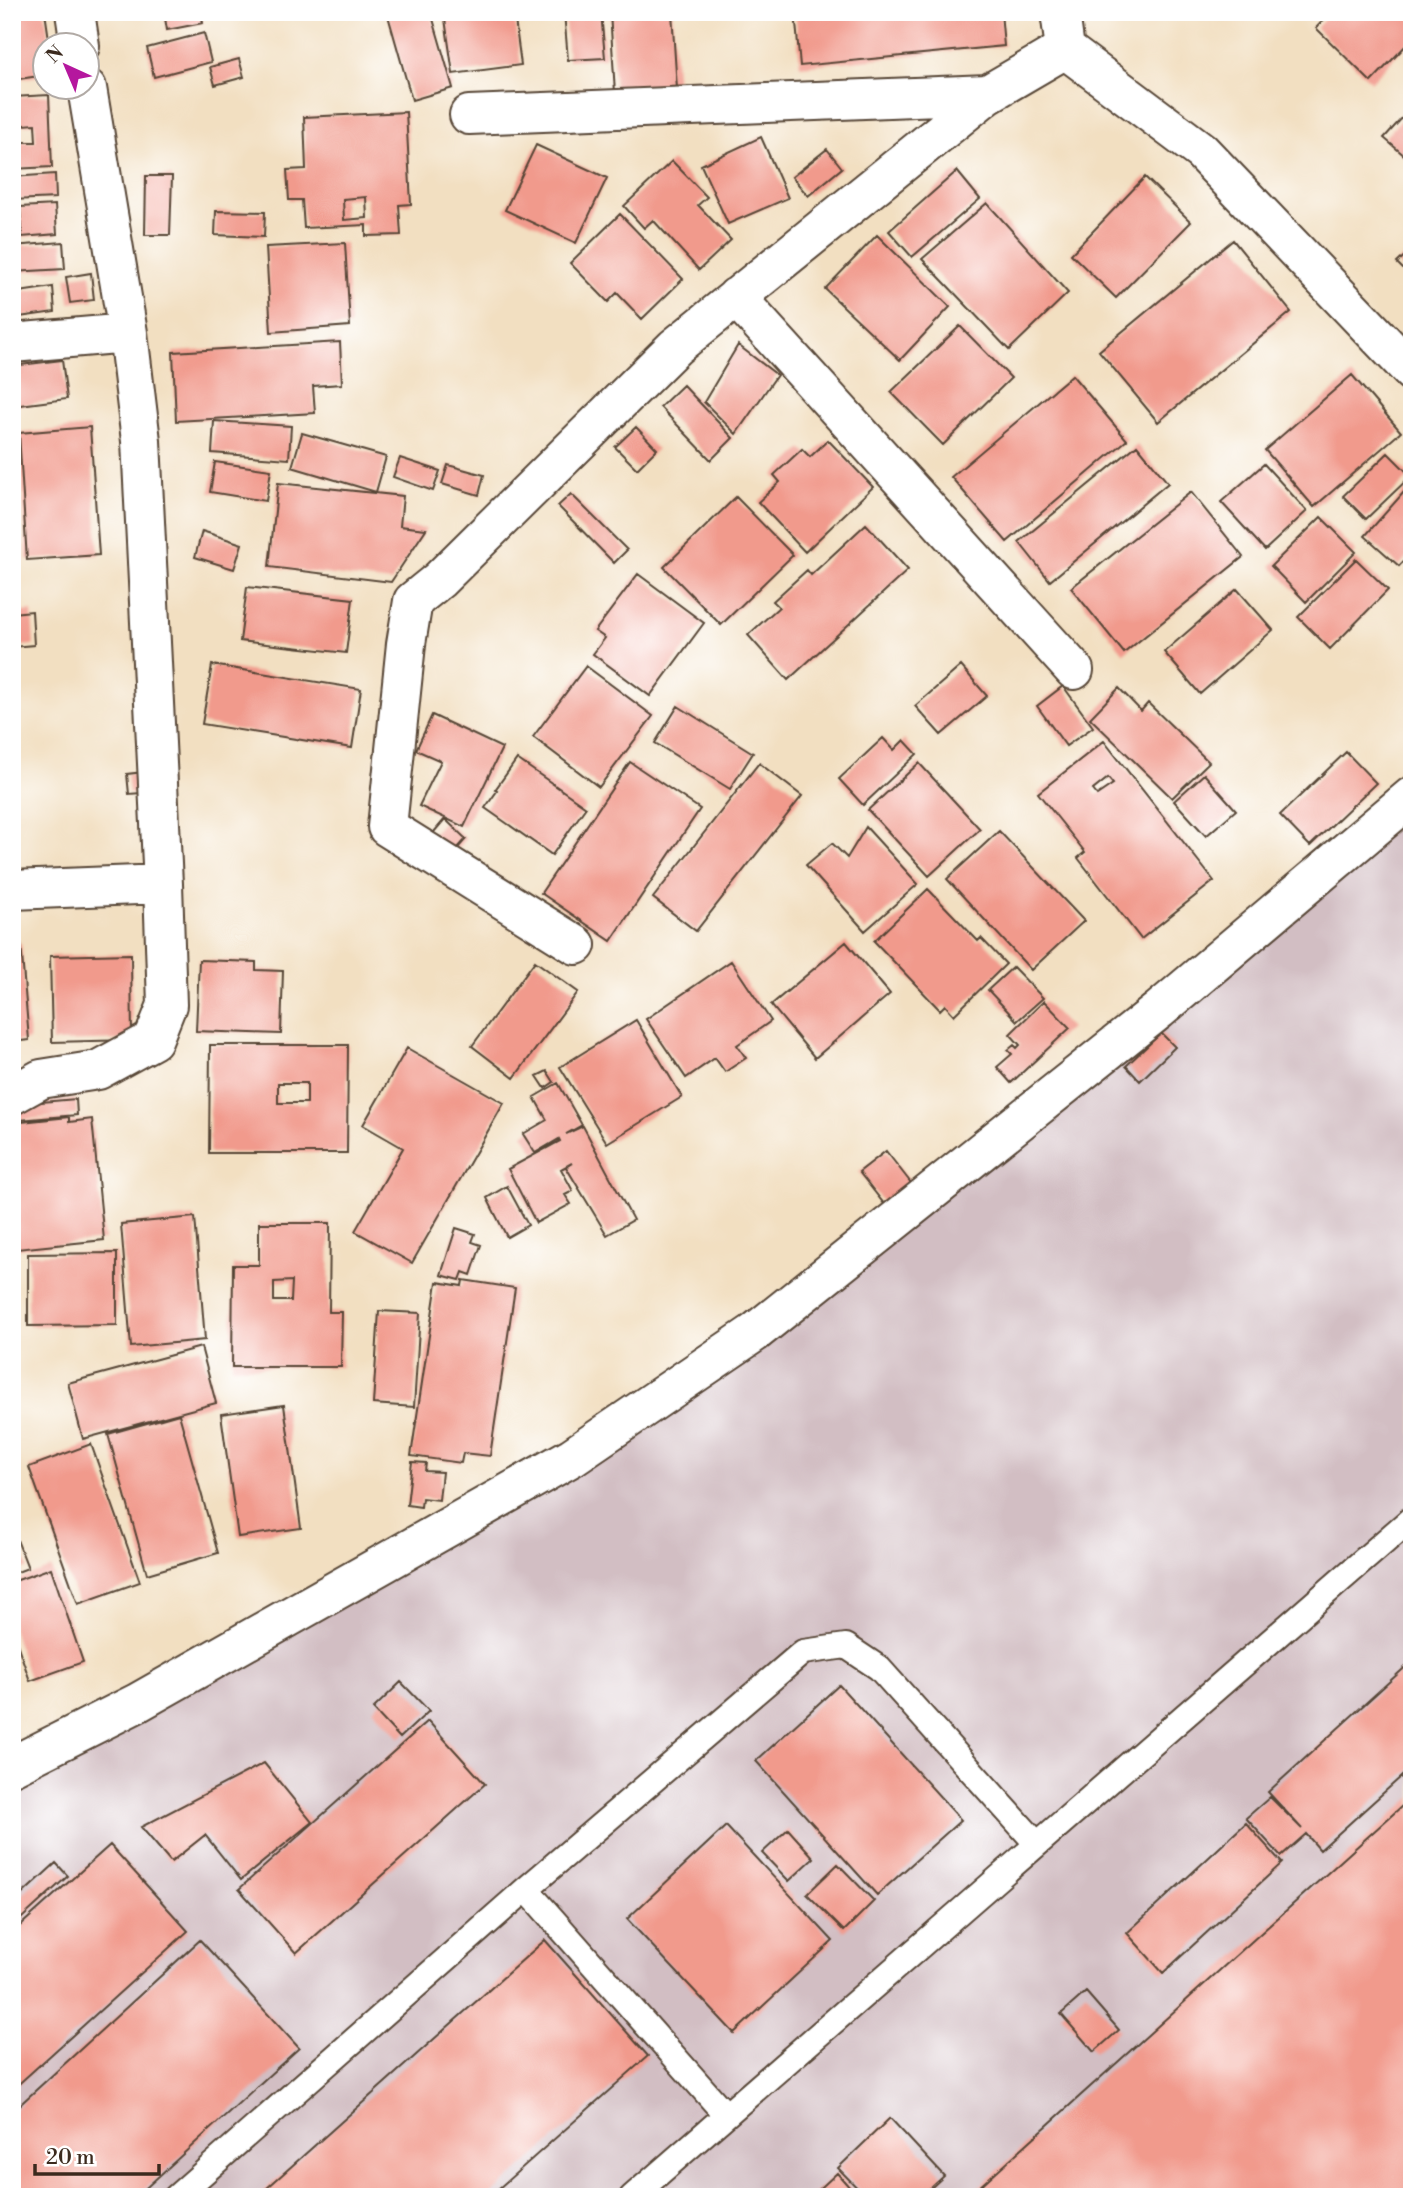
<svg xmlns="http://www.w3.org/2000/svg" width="1424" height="2209" font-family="'Libre Bodoni',serif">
<rect width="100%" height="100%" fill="#fff"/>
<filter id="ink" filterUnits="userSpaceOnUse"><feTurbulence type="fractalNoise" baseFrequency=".0143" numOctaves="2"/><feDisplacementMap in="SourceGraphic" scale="14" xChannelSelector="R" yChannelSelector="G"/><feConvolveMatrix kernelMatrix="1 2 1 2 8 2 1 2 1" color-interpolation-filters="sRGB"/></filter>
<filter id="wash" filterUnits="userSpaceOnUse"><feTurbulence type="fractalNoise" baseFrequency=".00686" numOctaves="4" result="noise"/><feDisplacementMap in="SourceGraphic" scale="28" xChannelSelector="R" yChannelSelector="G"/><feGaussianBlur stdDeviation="1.57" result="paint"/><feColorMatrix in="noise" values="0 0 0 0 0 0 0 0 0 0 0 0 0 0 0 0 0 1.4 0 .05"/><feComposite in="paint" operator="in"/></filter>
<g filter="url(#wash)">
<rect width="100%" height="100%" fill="#f2dfc1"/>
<!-- industrial -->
<path fill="#d2bec3" d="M1412,814V2197H12V1787L658,1422Z"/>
<g id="blocks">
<!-- building -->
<path fill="#f19a8c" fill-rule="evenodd" d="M29,12H45L50,46H46V75L12,80V15Z
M164,12H201L203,23L167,30Z
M387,12H431L453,88L412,100Z
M444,12H514L521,65L453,74Z
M564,12H601L605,58L568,60Z
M610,12H672L677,89L615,93Z
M795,12H1001L1004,46L800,66Z
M1331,12H1405L1412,19V39L1371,82L1316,28Z
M204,33L211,62L154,77L147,48Z
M239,59L244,77L215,85L210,67Z
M49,95L52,167L12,169V142H36L35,124L12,126V97Z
M1412,107V162L1384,138Z
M406,112L411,204L399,205L401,235L366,236V225L304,228L302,200H289L287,170L306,169L304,117ZM366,197L367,218L344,220L343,199Z
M761,137L788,198L728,224L701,165Z
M536,145L607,178L576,243L505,210Z
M827,149L842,168L808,196L792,177Z
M672,161L707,197L698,205L731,240L699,270L653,220L644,228L624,206Z
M957,171L980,199L912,257L889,231Z
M55,174L56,198L12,200V177Z
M146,176H172L170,235H145Z
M1145,177L1191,222L1116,298L1071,254Z
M987,203L1068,293L1009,350L922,259Z
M55,205L57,234L22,237L20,207Z
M216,211L265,212L264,237L215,235Z
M620,214L683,279L642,319L617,293L608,302L570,263Z
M877,235L950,307L900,360L825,289Z
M1233,240L1291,312L1158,422L1099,351Z
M63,242L65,269L12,272V246Z
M345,243L350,326L271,332L266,247Z
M1412,249V278L1397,263Z
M91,273L94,300L70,303L66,277Z
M53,287L55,312L12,318V293Z
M960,326L1011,378L943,445L891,392Z
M340,342L342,384L313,386L315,413L176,421L173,352Z
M738,345L777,375L736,434L704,402Z
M62,360L67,399L12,406V366Z
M1072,375L1127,440L1007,542L951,477Z
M1352,375L1401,432L1314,507L1265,450Z
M683,385L733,438L711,460L660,407Z
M214,421L291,426L289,459L212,453Z
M90,427L99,555L27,560L19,433Z
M636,427L657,449L637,469L615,447Z
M302,433L386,457L376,492L292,467Z
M828,440L873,487L805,552L758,502L780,482L774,475L802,449L810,457Z
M1137,445L1168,483L1050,581L1019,542Z
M1388,453L1411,476L1366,519L1343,496Z
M400,458L440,471L433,491L393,477Z
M215,462L271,470L266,501L210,492Z
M1264,464L1307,511L1265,550L1221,502Z
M448,465L484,475L479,495L442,484Z
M278,483L403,496L400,526L426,529L391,582L269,567Z
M1412,483V552L1399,566L1365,536Z
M1191,492L1243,557L1124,653L1071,588Z
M571,494L627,550L614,563L558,506Z
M736,497L793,555L721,625L664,567Z
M1321,517L1356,552L1306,602L1271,566Z
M866,524L908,570L788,680L748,635L779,607L773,601L807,570L811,575Z
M202,531L242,544L234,569L195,557Z
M1356,559L1388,590L1330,649L1298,617Z
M638,574L704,623L650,696L593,654L605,638L595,631Z
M247,587L353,599L346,653L240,641Z
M1237,589L1273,630L1200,694L1164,652Z
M32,611L34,645L12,647V613Z
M212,665L361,689L352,748L202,724Z
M586,666L653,716L599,787L533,737Z
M961,666L987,696L941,735L915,706Z
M1063,686L1093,727L1066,746L1037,706Z
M1119,688L1141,711L1148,703L1209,762L1172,798L1090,718Z
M678,706L753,753L730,789L655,743Z
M432,715L502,748L464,827L419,806L441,761L416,750Z
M883,738L894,750L904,740L917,754L863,805L839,779Z
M1104,741L1214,881L1141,939L1078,858L1085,852L1038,793ZM1108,778L1113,784L1097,795L1093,790Z
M1346,752L1376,783L1310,846L1280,815Z
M517,759L586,807L552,855L485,808L497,791L495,790Z
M630,762L700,809L611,941L541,893Z
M759,763L802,796L696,931L653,898Z
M919,763L980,829L929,876L868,810Z
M152,771L154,792L129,794L127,774Z
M1204,774L1236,810L1206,836L1174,801Z
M445,819L466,839L449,858L428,839Z
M866,827L918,884L865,931L806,865L832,843L847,858Z
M999,831L1084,921L1031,970L947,879Z
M928,889L978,941L981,938L1006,964L954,1015L945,1005L940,1010L874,941Z
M846,942L890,994L815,1058L771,1005Z
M21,943L29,1040L12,1042V944Z
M131,954L132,1040L52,1042L50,956Z
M199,960L256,962V970L283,971L281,1034L196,1031Z
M535,961L578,992L514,1078L472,1046Z
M731,961L771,1021L737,1045L746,1058L725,1072L715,1058L686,1078L646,1019Z
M1013,967L1043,998L1017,1021L988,990Z
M1044,1001L1070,1028L1011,1083L997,1067L1012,1054L1008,1050L1014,1045L1017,1048L1020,1045L1010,1034Z
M636,1020L682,1097L607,1143L560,1067Z
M1161,1033L1175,1047L1140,1081L1126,1066Z
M210,1045H348L347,1153H209ZM278,1083H307V1103H278Z
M407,1048L504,1103L412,1263L355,1231L403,1148L363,1125Z
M547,1071L554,1082L545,1088L537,1076Z
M558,1083L582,1125L566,1134L583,1126L633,1220L607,1235L566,1167L572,1163L561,1169L573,1191L565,1195L571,1204L536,1223L508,1169L560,1141L559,1139L535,1153L523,1134L547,1120L534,1097Z
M76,1099L77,1115L19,1120L18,1104Z
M69,1117V1122L92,1119L104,1240L17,1249L12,1202V1123Z
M886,1151L911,1183L885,1205L859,1172Z
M507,1186L528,1225L507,1237L487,1198Z
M195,1217L205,1340L131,1347L121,1224Z
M259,1223H330L329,1312H342L341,1367H232L233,1265H259ZM292,1281L291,1301H274V1282Z
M456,1228L475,1234L472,1242L481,1245L471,1275L463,1272L460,1280L441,1275Z
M117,1253V1325L28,1326V1254Z
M463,1280L515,1288L490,1456L463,1453L461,1463L411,1456L437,1282L462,1286Z
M379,1311L420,1313L414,1407L373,1404Z
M201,1347L216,1403L83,1439L68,1383Z
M284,1405L301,1528L238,1537L221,1414Z
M179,1414L218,1553L147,1574L108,1434Z
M91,1444L140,1582L78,1604L29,1467Z
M412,1462L426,1463L425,1471L442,1472L439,1500L422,1498L421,1507L407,1505Z
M12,1527L28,1568L12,1574Z
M51,1568L83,1662L30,1681L12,1629V1582Z
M1412,1661V1767L1320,1850L1306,1834L1281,1856L1246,1818L1270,1797L1302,1829L1268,1792Z
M401,1682L429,1711L400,1738L373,1709Z
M839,1685L961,1820L877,1895L756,1761Z
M428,1721L485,1784L296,1953L239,1889Z
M264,1763L312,1822L241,1880L205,1835L171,1862L141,1827Z
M1412,1797V2197H968Z
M1246,1823L1282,1863L1163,1973L1127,1933Z
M726,1826L833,1941L734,2033L627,1919Z
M788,1829L814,1858L789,1881L762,1853Z
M110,1845L188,1931L12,2090V1933Z
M56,1863L68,1876L12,1927V1888L20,1896Z
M838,1864L874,1901L844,1931L807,1894Z
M200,1940L299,2048L136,2197H12V2112Z
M545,1940L648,2056L489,2197H257Z
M1086,1992L1119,2030L1094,2052L1061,2014Z
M890,2118L944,2176L921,2197H866L838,2168Z
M837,2173L858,2197H811Z"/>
</g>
</g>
<g filter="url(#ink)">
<use href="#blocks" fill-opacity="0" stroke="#564536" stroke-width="2"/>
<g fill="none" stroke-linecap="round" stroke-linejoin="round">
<defs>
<path id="service" d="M526,1889L726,2115
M176,2197L526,1889L803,1652L846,1646L879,1668L1037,1844
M632,2197L1412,1518"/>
<path id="minor" d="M75,12L80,46
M1060,12L1065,49L1201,151L1412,372
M469,115L988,94
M736,297L1074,670
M12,343L128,333
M12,890L163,884
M576,945L387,827L406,644L413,601L439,580L675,347L988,94L1065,49
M12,1095L41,1079L98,1070L153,1040L167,1005L163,884L141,441L128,333L87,88
M12,1766L137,1703L572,1457L754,1333L1159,1010L1412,796"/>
</defs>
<!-- service casing -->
<use href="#service" stroke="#564536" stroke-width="28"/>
<!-- minor casing -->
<use href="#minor" stroke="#564536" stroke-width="42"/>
<!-- service -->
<use href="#service" stroke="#fff" stroke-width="24"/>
<!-- minor -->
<use href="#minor" stroke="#fff" stroke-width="38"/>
</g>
</g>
<!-- margin -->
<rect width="1424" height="2209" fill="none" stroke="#fff" stroke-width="42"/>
<!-- north arrow -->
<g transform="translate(66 66) rotate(316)"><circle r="33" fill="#ffffff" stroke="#b1aaa5" stroke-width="2"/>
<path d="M0-5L12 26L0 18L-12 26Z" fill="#b5179e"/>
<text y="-10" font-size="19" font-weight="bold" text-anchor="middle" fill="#3b2a1e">N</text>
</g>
<!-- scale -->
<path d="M35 2164v10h124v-10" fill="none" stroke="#3b2a1e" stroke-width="3.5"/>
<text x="46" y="2164" font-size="21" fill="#3b2a1e" stroke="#ffffff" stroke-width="5" paint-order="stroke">20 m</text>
</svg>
